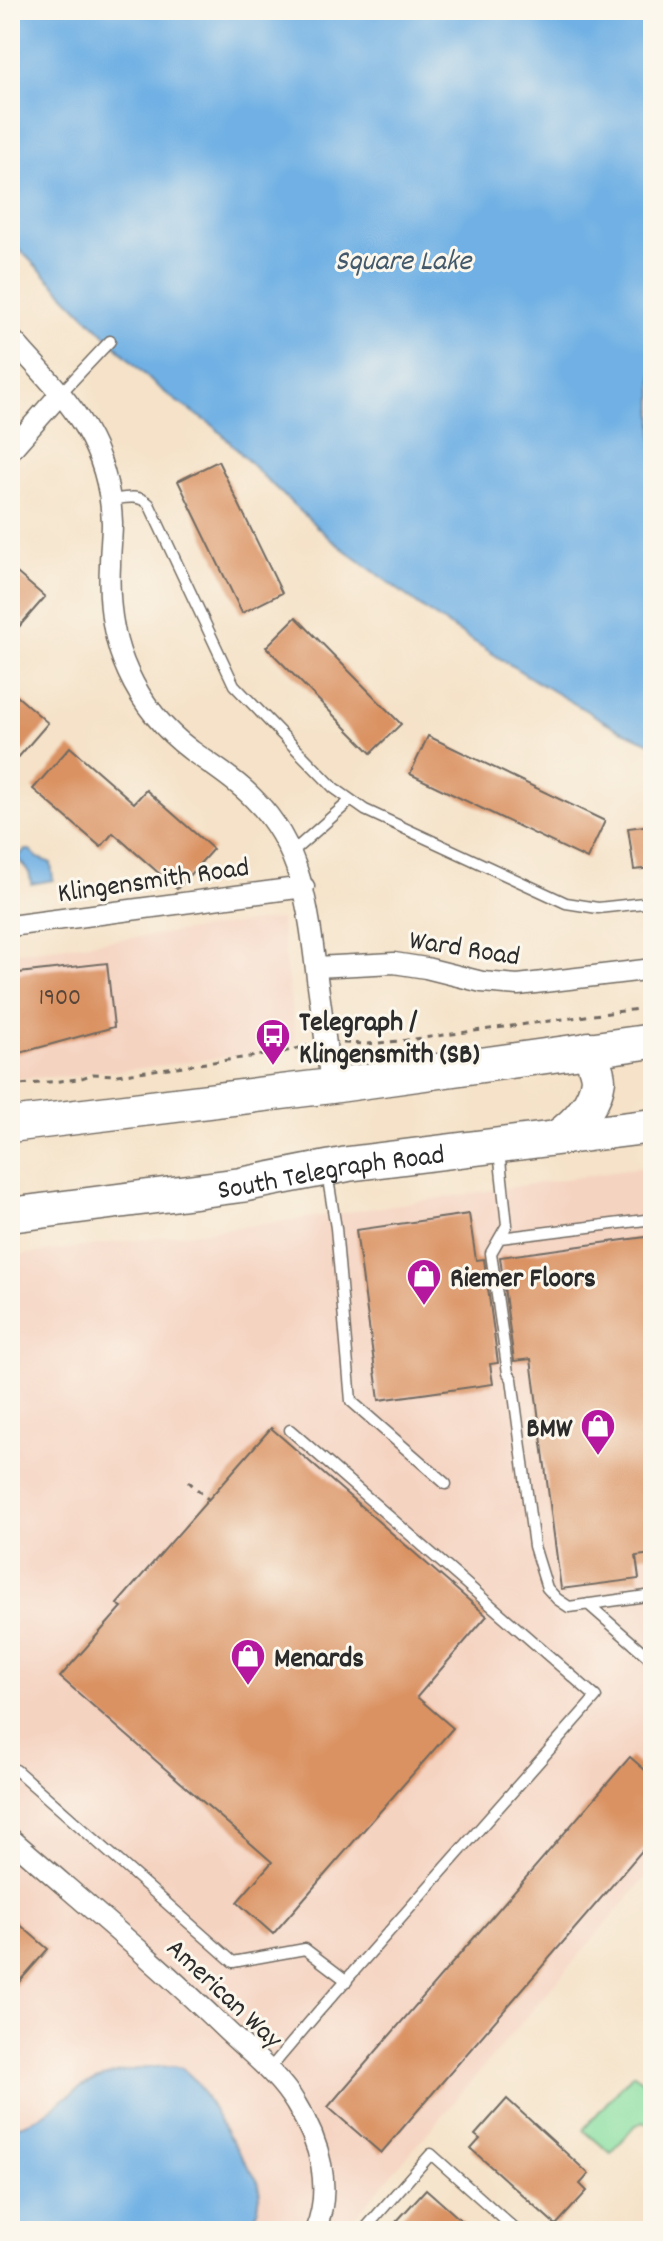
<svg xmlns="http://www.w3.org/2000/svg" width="663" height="2241" font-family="Dekko,sans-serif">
<rect width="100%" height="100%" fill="#fbf7ec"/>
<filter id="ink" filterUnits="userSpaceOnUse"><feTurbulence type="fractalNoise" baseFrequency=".0125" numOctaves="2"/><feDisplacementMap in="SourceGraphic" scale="16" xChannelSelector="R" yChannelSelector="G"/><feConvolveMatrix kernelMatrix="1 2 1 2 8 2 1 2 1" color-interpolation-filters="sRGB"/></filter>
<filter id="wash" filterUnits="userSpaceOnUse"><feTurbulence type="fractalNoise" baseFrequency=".006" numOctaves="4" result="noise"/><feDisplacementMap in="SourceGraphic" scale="32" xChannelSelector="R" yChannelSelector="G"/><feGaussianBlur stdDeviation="1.8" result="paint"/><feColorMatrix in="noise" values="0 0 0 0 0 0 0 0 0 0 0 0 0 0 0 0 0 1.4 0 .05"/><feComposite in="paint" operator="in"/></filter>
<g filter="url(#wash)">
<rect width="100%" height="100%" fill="#f5e2c8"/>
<!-- built -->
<path fill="#f5d3c1" d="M280,919L296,1044L278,1050L119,1071H92L78,1076L22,1078L10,1081V953Z
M653,1166V1869L343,2231H10V1256L300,1219Z"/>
<!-- green -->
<path fill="#8adfa2" stroke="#5a8566" stroke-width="2" d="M633,2073L653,2090V2128L644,2121L635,2126L611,2153L583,2130Z"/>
<!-- water -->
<path fill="#70b0e4" stroke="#4e6e88" stroke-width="2" d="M10,10H653V744L616,728L534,680L431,614L330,539L264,477L214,426L176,401L153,383L10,240Z
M25,850H30L38,858L51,863L53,880L31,884C31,883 30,874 29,873C25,863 11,861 25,850Z
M174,2066L182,2068L197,2082L228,2136L257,2180L260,2194L258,2208L255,2215L229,2231H10V2127C45,2121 58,2100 87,2084C111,2071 146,2067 174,2066Z"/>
<g id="blocks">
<!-- building -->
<path fill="#da9262" d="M218,461L282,593L242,613L178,481Z
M10,567L45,597L10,637Z
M296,617L401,724L371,753L266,647Z
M10,690L48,723L10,767Z
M428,736L605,821L587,859L410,774Z
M70,747L134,803L146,790L213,849L177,889L113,833L101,847L33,789Z
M653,825V868L634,870L628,828Z
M107,963L114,1027L16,1054L10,1018V974Z
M469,1214L476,1260L484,1259L498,1363L490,1364L493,1384L379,1400L356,1230Z
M653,1236V1554L636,1556L639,1579L561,1589L531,1359L514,1361L500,1257Z
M271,1428L487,1616L417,1697L453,1728L273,1934L237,1902L272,1862L60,1677L122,1607L117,1604Z
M630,1757L653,1777V1838L381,2153L328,2107Z
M10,1916L48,1949L10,1992Z
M507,2099L589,2174L580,2184L587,2191L556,2225L471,2149L480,2139L475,2135Z
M426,2189L473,2231H406L396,2222Z"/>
</g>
</g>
<g filter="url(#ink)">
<use href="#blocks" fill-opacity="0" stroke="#726b62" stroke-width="2"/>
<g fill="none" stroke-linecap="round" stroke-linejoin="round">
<defs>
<path id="lane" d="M61,393L110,341
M110,500C125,498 138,494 149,504L234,685L334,788L365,810L566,903L598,908L653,902
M291,853L350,801
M499,1151L507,1225L491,1253L508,1373L512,1379L534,1546L547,1588L557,1599L569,1607L653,1595
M327,1173L336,1228L351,1401L446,1484
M500,1238L653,1219
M588,1604L653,1661
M16,1770L233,1962L305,1949L347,1981
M268,2071L318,2012L596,1697L290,1430
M363,2231L431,2154L517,2231
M651,2231L653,2229"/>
<path id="street" d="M10,337C64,397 109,437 112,523C112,537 110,551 110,565C108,602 112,638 128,672C142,703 164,730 192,751C213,766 236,780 254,799C303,847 309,913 317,978C322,1014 327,1050 331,1086
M10,451L61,393
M10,926L304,887
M316,967L394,963L426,968L482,982L518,985L653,969
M10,1838C82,1901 156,1962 225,2029C249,2052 279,2075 296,2104C320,2142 333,2188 315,2231"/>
<g id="highway">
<path d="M10,1125L331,1086L653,1041"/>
<path d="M558,1137C577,1123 595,1104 598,1080C598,1071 592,1058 589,1049"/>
<path id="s1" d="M10,1215L241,1185L348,1164L653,1126"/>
</g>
</defs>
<!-- lane casing -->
<use href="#lane" stroke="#726b62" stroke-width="13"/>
<!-- street casing -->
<use href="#street" stroke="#726b62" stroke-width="23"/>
<!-- highway casing -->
<use href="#highway" stroke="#726b62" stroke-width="37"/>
<!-- path -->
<path stroke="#726b62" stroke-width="3" stroke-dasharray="6 6" stroke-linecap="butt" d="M343,1043L367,1044L400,1041L653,1007
M10,1086L79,1079L93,1074L117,1075L279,1053L308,1046
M188,1481L208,1499"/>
<!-- lane -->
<use href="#lane" stroke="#fff" stroke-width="10"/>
<!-- street -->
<use href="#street" stroke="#fff" stroke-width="20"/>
<!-- highway -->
<use href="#highway" stroke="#fff" stroke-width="34"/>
</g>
</g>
<!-- icons -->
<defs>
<symbol id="bus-pin" viewBox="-11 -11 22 30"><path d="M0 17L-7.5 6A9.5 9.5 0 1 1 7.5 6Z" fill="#b5179e" stroke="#fbf7ec"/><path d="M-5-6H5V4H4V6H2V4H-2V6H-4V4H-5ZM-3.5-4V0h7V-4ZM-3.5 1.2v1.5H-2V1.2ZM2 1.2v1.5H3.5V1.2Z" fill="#fff"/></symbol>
<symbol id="shop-pin" viewBox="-11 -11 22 30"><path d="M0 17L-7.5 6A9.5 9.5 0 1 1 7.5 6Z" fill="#b5179e" stroke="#fbf7ec"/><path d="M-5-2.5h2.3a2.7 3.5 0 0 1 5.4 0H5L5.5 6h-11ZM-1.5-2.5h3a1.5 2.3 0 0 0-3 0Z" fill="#fff"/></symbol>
</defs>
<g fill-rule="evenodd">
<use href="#bus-pin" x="253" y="1016" width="40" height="54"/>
<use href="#shop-pin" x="404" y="1256" width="40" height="54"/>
<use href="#shop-pin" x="578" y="1406" width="40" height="54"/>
<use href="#shop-pin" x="228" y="1636" width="40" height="54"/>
</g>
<g text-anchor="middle" stroke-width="6" stroke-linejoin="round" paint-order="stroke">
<!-- number labels -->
<g font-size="24" fill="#574539">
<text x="60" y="1004">1900</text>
</g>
<!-- street labels -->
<g font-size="28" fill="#2b2b2b" stroke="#fbf7ec">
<text transform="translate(153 878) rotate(-8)" y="10">Klingensmith Road</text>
<text transform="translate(465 946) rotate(9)" y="10">Ward Road</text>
<text dy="10" stroke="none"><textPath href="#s1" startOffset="324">South Telegraph Road</textPath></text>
<text transform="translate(226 1992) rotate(43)" y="10">American Way</text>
</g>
<!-- poi labels -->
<g font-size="28" font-weight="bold" fill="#2b2b2b" stroke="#fbf7ec" text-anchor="start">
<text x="299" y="1030">Telegraph /<tspan x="299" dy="32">Klingensmith (SB)</tspan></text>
<text x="450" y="1286">Riemer Floors</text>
<text x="572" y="1436" text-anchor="end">BMW</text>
<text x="274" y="1666">Menards</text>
</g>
<!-- water labels -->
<g font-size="30" font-style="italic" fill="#435a6c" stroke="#fbf7ec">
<text x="403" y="269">Square Lake</text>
</g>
</g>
<!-- margin -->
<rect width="663" height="2241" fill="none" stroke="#fbf7ec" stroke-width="40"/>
</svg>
